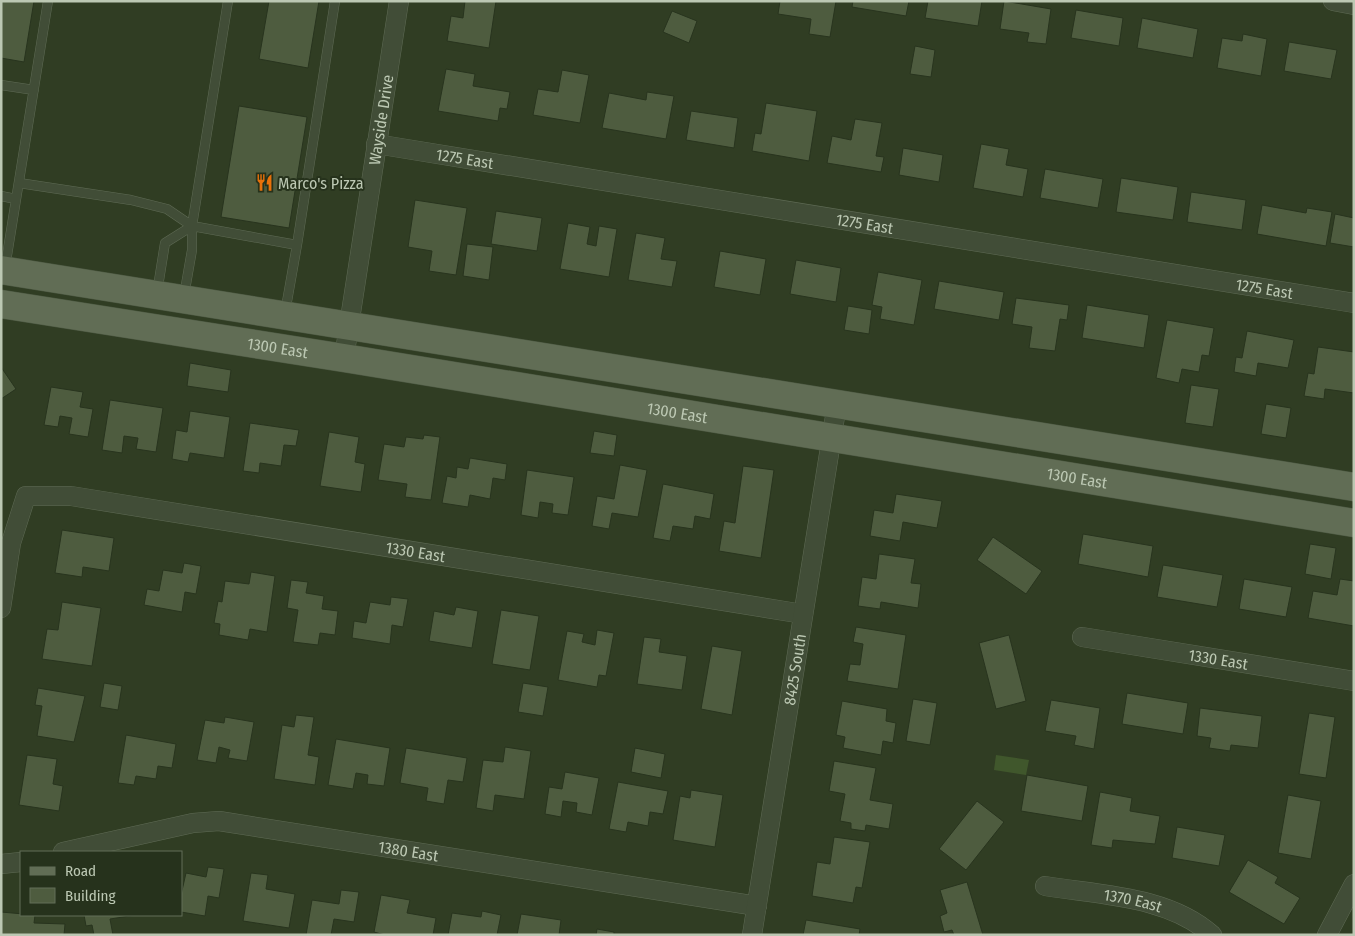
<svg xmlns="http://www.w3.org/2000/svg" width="1355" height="936" font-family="'Fira Sans Condensed',sans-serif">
<rect width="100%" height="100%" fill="#303d23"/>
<!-- water -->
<path fill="#40572c" d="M996,755L1029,760L1026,775L994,770Z"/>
<!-- building -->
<path fill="#4e5c3f" stroke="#28341e" d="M1,1H34L24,62L1,58Z
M269,1H319L308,68L259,59Z
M465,1H496L489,48L447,41L451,16L463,18Z
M780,1H836L830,37L809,34L811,19L778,14Z
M853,1H909L906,16L852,7Z
M928,1H982L978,26L925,18Z
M1004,1L1051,9L1046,44L1027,42L1029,33L1000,29Z
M1076,10L1123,18L1119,46L1071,38Z
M672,11L697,21L689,43L663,32Z
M1142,18L1198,29L1193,58L1137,48Z
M1243,34L1267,39L1261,76L1217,68L1222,38L1242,41Z
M1289,42L1337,50L1331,79L1284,71Z
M915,46L935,50L931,77L910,74Z
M446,69L475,74L473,86L510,92L507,109L500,108L498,121L438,111Z
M562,70L589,75L580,123L533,115L538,89L558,92Z
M647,92L674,96L666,139L602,128L609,93L646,100Z
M766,103L817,111L809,161L752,151L755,133L761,134Z
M239,106L307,117L289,228L221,217Z
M691,111L738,118L734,148L686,140Z
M855,119L882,123L876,156L884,157L881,172L827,163L832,136L851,140Z
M981,144L1009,149L1006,165L1028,169L1023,197L973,188Z
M903,148L943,155L939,182L899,175Z
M1045,169L1103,179L1098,208L1040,198Z
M1121,178L1178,187L1173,220L1116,212Z
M1191,192L1246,200L1242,230L1187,222Z
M415,200L467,208L456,275L429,271L432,251L408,247Z
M1262,205L1306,213L1307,208L1332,212L1326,246L1257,234Z
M496,211L542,218L537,251L491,244Z
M1335,214L1354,218V247L1330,243Z
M568,223L590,227L587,244L596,246L599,226L617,229L609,277L560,269Z
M636,233L665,238L661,259L677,261L672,287L628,280Z
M467,244L493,247L489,280L463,276Z
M720,251L766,259L760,295L714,287Z
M796,260L841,268L836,302L790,294Z
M878,272L922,280L914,325L880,319L882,307L872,305Z
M939,281L1004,292L999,320L934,309Z
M1016,298L1069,305L1067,320L1060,319L1055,351L1029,348L1032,327L1012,324Z
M1087,305L1149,315L1144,348L1082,338Z
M848,306L872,310L869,334L844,330Z
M1167,320L1214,328L1209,356L1202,355L1199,372L1182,369L1179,383L1156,378Z
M1247,331L1294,340L1288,368L1258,363L1256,376L1234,372L1236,357L1242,358Z
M1318,347L1354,352V393L1325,389L1324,399L1304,396L1308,373L1314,374Z
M190,363L231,370L228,392L187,386Z
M1,367L16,389L1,399Z
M1191,385L1219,389L1213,427L1185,423Z
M51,387L83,392L80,407L93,409L88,437L69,434L72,418L60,416L58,427L44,425Z
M110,400L163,408L156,452L136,449L138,438L124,436L122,453L102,450Z
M1266,404L1291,408L1286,438L1261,434Z
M190,411L230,417L224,458L190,453L188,462L172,459L176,430L187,432Z
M250,423L299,430L296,446L284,445L281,466L260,463L259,473L243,471Z
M594,431L617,435L614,456L590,453Z
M329,432L359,437L355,462L365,464L361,492L320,486Z
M424,435L440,437L431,500L405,497L407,484L378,480L384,444L404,447L406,437L423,439Z
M470,458L507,464L505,480L493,478L490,499L470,495L468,507L442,503L447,476L456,478L457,467L468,469Z
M620,465L647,470L638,517L612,513L609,529L592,526L597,496L614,499Z
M743,466L774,470L761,558L719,551L724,521L735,523Z
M527,470L574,477L568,515L552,513L553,504L540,502L538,518L521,515Z
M663,484L714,494L710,519L695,516L693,529L673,526L670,541L653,538Z
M896,494L942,501L937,528L903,522L900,541L870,536L874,510L893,513Z
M62,530L114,538L109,571L83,567L82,577L55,573Z
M1083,534L1153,546L1148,577L1078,564Z
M993,537L1042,571L1026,594L977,560Z
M1310,544L1336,548L1331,579L1305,574Z
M879,554L915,559L911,583L921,584L918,608L881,602L880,609L858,606L862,577L876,579Z
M184,563L201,566L196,594L185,592L182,612L144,605L147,589L159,591L163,570L182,573Z
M1163,565L1223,575L1217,607L1157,597Z
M251,572L275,576L267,632L250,629L248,640L219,635L220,624L214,623L218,601L222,602L225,581L249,584Z
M1244,579L1292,587L1286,617L1239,609Z
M1340,579L1354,581V626L1308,618L1313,591L1337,595Z
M291,580L308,582L306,593L324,596L322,609L338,611L335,635L320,633L318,645L293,642L298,610L287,608Z
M391,597L408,599L403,627L392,625L390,644L352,638L354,621L366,623L370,602L390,605Z
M62,602L101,608L92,666L42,659L47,629L58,630Z
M456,607L478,611L472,648L429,641L434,611L454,615Z
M501,610L539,616L530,670L492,664Z
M856,627L906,635L898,689L847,681L850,664L860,665L863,644L853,642Z
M597,630L614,633L606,676L599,675L597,687L558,680L567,631L584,634L582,642L595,645Z
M1009,635L1026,701L996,709L979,643Z
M644,637L661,639L659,652L687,656L682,690L637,684Z
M712,646L742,651L732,715L701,709Z
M104,683L122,686L118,710L100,707Z
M523,683L548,687L543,716L518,712Z
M38,688L85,696L74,742L37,736L42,706L35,705Z
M1127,693L1188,703L1183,734L1122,724Z
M913,699L937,703L930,745L906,741Z
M1051,700L1100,708L1094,749L1074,745L1076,736L1045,731Z
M842,701L887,709L886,721L896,723L893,743L883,741L881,755L843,748L845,737L836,735Z
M1200,708L1262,716L1258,748L1231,745L1230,751L1209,748L1211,738L1197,736Z
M1309,713L1335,717L1326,778L1299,774Z
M296,715L314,717L308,755L319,757L315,785L274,779L282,725L294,727Z
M225,717L254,722L247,761L228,758L230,750L219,747L216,763L197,760L205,720L224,723Z
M126,735L176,744L172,768L158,766L156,779L136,776L134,785L118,783Z
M336,739L390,748L384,786L367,784L368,775L356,773L353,789L328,785Z
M505,747L531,751L524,799L495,795L493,811L476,808L483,760L503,762Z
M406,748L467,758L463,782L448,780L444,804L426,801L428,788L400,783Z
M635,748L665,754L661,778L631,772Z
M27,755L57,759L53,784L63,786L59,811L19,805Z
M834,761L876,768L870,800L893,804L889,829L866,825L865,831L851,829V823L840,821L845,794L829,791Z
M565,772L599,778L592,815L576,812L577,803L563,801L561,817L545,814L549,787L562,789Z
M1027,775L1088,786L1082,821L1021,811Z
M618,782L668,791L663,814L650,812L648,826L628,822L626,832L609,829Z
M691,790L723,795L715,847L673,840L680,796L690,798Z
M1100,792L1132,798L1130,811L1160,816L1155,844L1113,840L1112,848L1091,845Z
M1288,795L1321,801L1311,859L1278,853Z
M977,801L1004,822L966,870L939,849Z
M1177,827L1225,835L1219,866L1172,858Z
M834,837L870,842L862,888L856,887L853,903L812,896L817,862L830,864Z
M1248,860L1278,877L1275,883L1300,898L1284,924L1229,892Z
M208,867L224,869L219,898L208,896L205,916L181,912V895L186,873L206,877Z
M251,873L268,875L266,889L295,894L289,928L243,921Z
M967,882L983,935H954L952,930L944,932L940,916L947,913L940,890Z
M341,890L359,892L354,922L334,919L331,935H306L312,900L339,904Z
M381,895L410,900L407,913L436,918L433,935H385L374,932Z
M482,911L501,915L497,935H448L452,913L481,917Z
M1,912L35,915L34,923L65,924L64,935H1Z
M521,914L561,920L559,935H517Z
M84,915H136L110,919L113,935H94L92,925L86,926Z
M806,920L860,929L859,935H803Z
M597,929L614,932V935H596Z"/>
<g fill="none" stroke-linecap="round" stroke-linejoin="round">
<defs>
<path id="service" d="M1,85L34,90
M19,183L131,200L167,209L192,226L297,245L285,313
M1,196L16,199
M192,226L228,1
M297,245L335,1
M5,268L48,1
M157,293L165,243L192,226V250L184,296"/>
<g id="minor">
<path d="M1333,1L1354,5"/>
<path id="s1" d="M376,144L1354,303"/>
<path id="s2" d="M344,358L399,1"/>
<path id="s3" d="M1,608L11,543L26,496H71L803,614"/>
<path id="s4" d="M1082,637L1354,681"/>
<path id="s5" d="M63,852L193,823L219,821L757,906"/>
<path d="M1,864L21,862"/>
<path id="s6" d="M1045,886C1100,895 1169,896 1212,935"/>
<path id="s7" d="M752,935L837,404"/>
<path d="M1327,935L1354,884"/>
</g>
<g id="primary">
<path d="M1,270L1354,487"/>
<path id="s8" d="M1,304L344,358L1354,523"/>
</g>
</defs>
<!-- service casing -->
<use href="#service" stroke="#5f6b55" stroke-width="10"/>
<!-- minor casing -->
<use href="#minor" stroke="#5f6b55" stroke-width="20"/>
<!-- primary casing -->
<use href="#primary" stroke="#4d5943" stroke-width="29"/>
<!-- service -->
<use href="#service" stroke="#414d37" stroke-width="9"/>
<!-- minor -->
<use href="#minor" stroke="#414d37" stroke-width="19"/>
<!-- primary -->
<use href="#primary" stroke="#616d55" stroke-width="28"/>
</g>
<!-- icons -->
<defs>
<symbol id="restaurant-bare" viewBox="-9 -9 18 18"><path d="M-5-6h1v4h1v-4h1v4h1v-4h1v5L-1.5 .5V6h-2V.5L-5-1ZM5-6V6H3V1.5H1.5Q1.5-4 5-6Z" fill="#e8710a" stroke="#26321c" stroke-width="2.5" paint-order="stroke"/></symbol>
</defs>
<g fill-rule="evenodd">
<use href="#restaurant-bare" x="252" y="170" width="25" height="25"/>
</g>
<g text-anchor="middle" stroke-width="4" stroke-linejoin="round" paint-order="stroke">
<!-- street labels -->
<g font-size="16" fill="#bcc8b3" stroke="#26321c">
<text dy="6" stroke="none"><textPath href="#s2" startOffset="241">Wayside Drive</textPath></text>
<text dy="6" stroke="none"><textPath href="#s1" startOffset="90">1275 East</textPath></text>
<text dy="6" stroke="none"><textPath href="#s1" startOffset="495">1275 East</textPath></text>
<text dy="6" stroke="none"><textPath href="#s1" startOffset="900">1275 East</textPath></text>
<text dy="6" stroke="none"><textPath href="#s8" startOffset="280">1300 East</textPath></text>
<text dy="6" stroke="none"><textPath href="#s8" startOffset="685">1300 East</textPath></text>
<text dy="6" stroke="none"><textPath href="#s8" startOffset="1090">1300 East</textPath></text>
<text dy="6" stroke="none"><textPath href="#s3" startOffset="509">1330 East</textPath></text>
<text dy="6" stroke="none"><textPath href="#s4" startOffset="138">1330 East</textPath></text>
<text dy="6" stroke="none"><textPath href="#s7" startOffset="269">8425 South</textPath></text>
<text dy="6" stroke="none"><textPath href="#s5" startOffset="351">1380 East</textPath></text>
<text dy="6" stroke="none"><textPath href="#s6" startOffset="89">1370 East</textPath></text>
</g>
<!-- poi labels -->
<g font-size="16" fill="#bcc8b3" stroke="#26321c" text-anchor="start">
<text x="278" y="189">Marco's Pizza</text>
</g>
</g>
<!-- border -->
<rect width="1355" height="936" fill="none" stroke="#bcc8b3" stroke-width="5"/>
<!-- legend -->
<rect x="20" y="851" width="162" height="65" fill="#26321c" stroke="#626e58"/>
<rect x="30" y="867" width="25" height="8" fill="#616d55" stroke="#626e58"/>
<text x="65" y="876" font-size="15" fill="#bcc8b3">Road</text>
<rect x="30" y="888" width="25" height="15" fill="#4e5c3f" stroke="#626e58"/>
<text x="65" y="901" font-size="15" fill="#bcc8b3">Building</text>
</svg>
